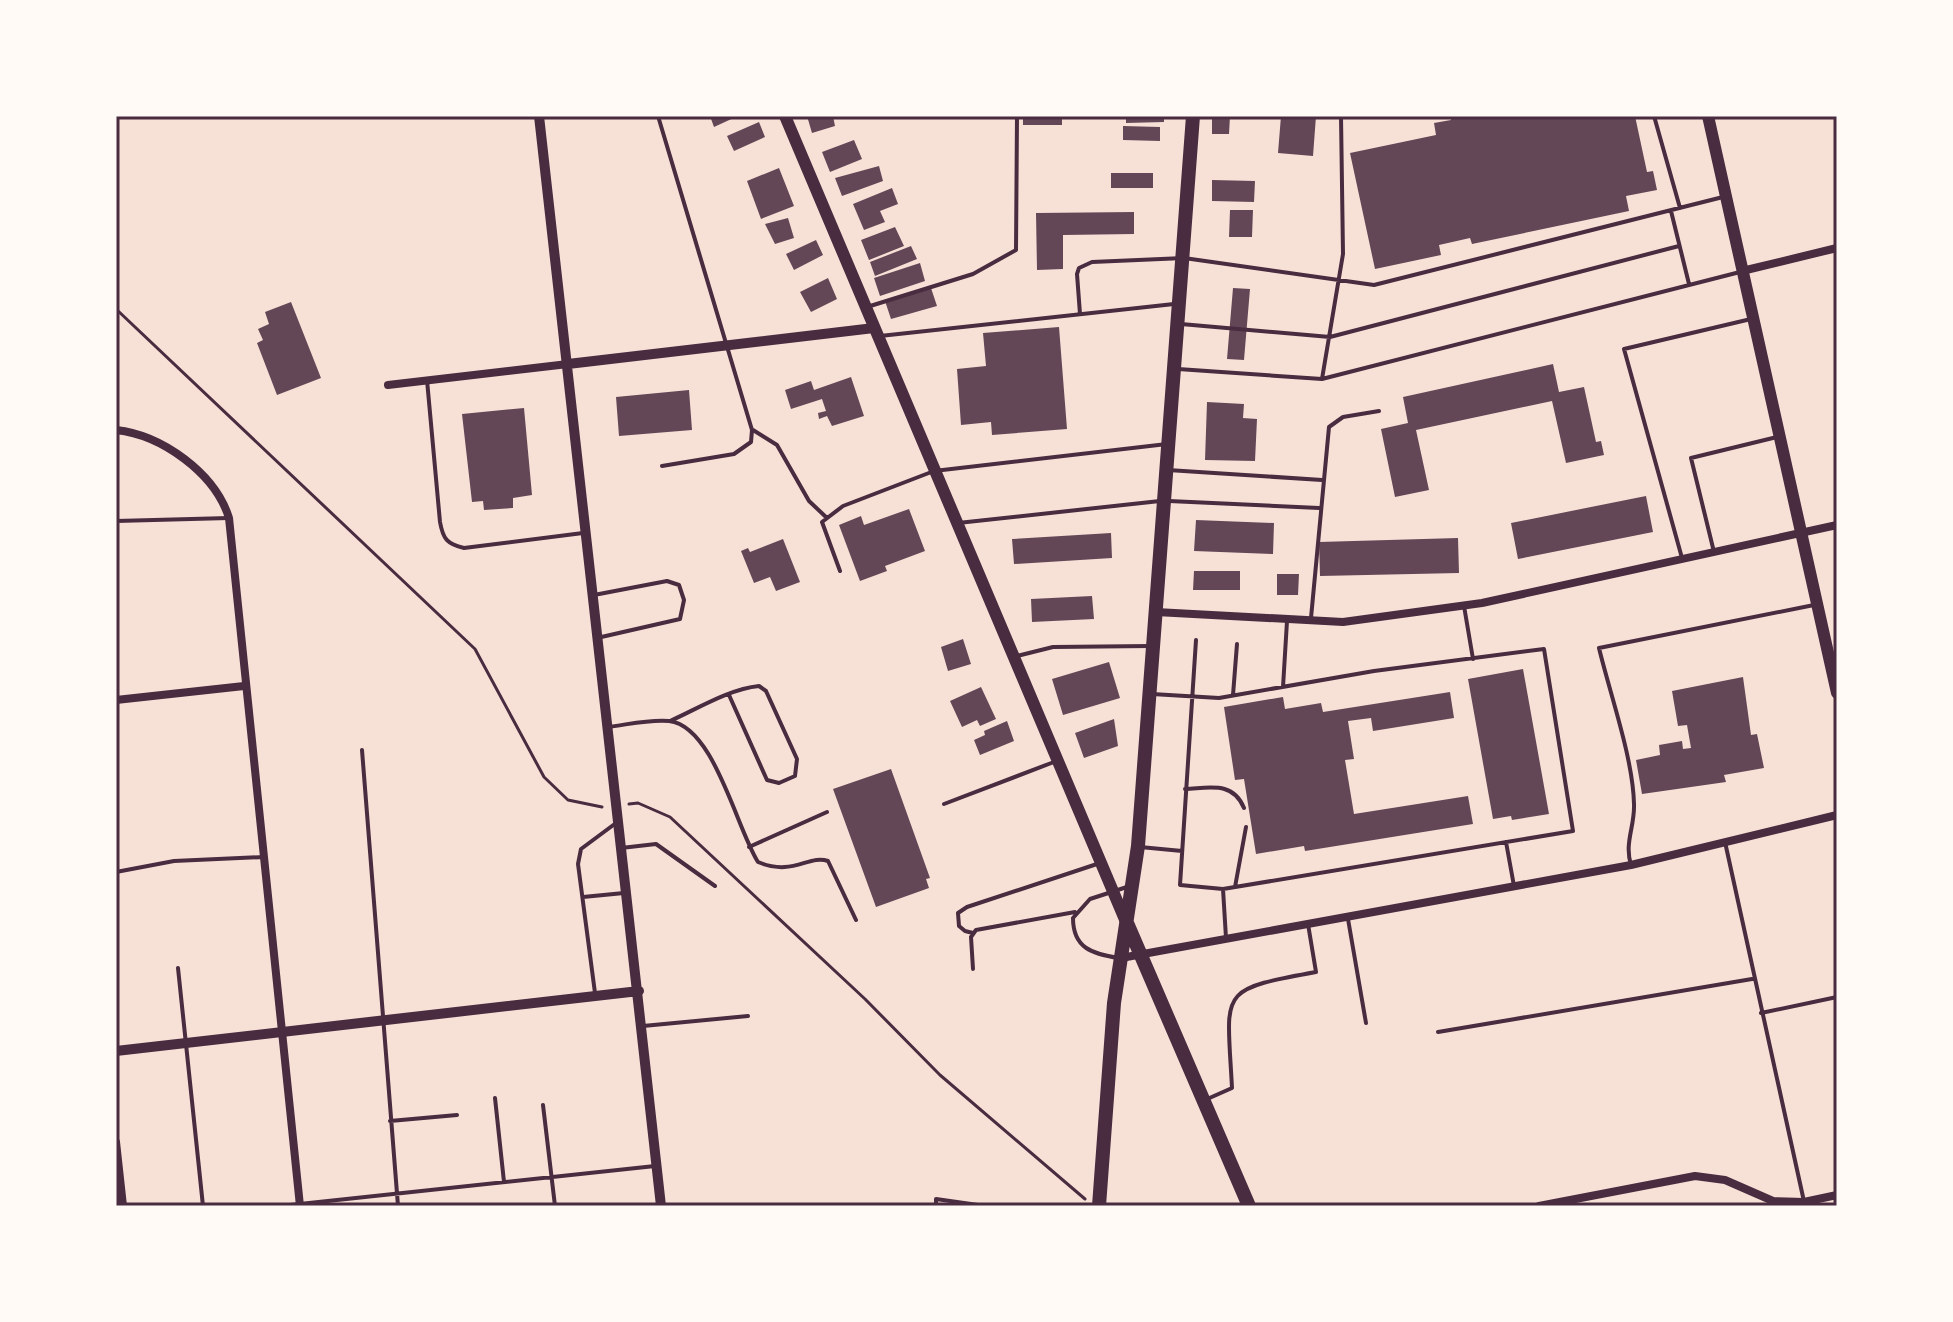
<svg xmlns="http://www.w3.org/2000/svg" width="1953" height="1322" font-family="'Work Sans',sans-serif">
<rect width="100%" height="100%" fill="#f7e1d7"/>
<!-- building -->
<path fill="#644757" d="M710,116H738L714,127Z
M807,116H833L835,126L812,133Z
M1023,116H1062V125H1023Z
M1126,116H1164V122L1126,123Z
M1212,116H1230L1229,134H1212Z
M1281,116H1316L1313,156L1278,153Z
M1450,116H1635L1647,172L1653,171L1657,190L1626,196L1629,211L1472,244L1470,238L1439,245L1441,255L1375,269L1350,153L1436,135L1434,123L1451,120Z
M759,122L765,137L734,151L727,136Z
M1123,126L1160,127V141L1123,140Z
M854,140L862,159L830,172L822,152Z
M879,166L883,181L842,196L835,178Z
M779,168L794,206L761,219L747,181Z
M1111,173H1153V188H1111Z
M1212,180L1255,181L1254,202L1212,201Z
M892,188L898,204L880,211L885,222L864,230L853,204Z
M1230,210H1253L1252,237H1229Z
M1134,212V234L1063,235V269L1037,270L1036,213Z
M788,218L794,238L775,244L765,224Z
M895,227L904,246L869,260L861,240Z
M816,240L823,255L794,270L786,254Z
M911,246L917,259L875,276L870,262Z
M920,263L925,281L880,296L874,278Z
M828,278L837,299L811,312L800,292Z
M931,288L937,306L891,319L885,301Z
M1233,288L1250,289L1244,360L1227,359Z
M291,302L321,378L277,395L257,343L263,340L258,329L269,324L265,312Z
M1059,327L1067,429L992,435L991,422L961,425L957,369L986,366L983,333Z
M1553,364L1559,392L1584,387L1596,442L1601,441L1604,455L1566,463L1552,401L1416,430L1429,490L1395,497L1381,429L1408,423L1403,397Z
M851,377L864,416L832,426L827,416L819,419L818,413L826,411L822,399L791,409L785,390L811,381L814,390Z
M689,390L692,430L619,436L616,397Z
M1207,402L1244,404L1243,418L1257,419L1255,461L1205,460Z
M524,408L532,495L513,498V508L484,510L483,501L472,502L462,414Z
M1646,496L1653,532L1518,559L1511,523Z
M909,509L925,551L885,566L887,571L860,581L839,525L861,516L864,525Z
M1196,520L1274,523L1273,554L1194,551Z
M1111,533L1112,558L1014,564L1012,539Z
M1458,538L1459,573L1320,576L1319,542Z
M783,539L800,582L776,591L770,577L754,583L741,551L748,548L750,552Z
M1194,571H1240V590H1193Z
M1277,574H1299L1298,595H1277Z
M1092,596L1094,619L1032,622L1031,599Z
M963,639L971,664L948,671L941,647Z
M1109,662L1120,698L1063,715L1052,679Z
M1523,669L1549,814L1512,820L1511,816L1493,819L1468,679Z
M1743,677L1751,735L1757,734L1764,768L1724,775L1726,782L1642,794L1636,760L1660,755L1659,745L1682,741L1683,749L1691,748L1687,725L1678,726L1672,691Z
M981,687L996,719L980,726L977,720L962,727L950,701Z
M1450,692L1454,718L1373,731L1371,718L1348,721L1354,759L1345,760L1354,814L1468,796L1473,824L1305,851L1304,846L1256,854L1244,779L1235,780L1224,707L1283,697L1285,709L1321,703L1323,712Z
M1114,719L1118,746L1084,758L1075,733Z
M1007,721L1014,741L980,755L974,740L985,735L984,731Z
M891,769L930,878L926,879L929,888L876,907L833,789Z"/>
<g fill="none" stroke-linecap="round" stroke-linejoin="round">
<!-- path -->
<path stroke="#4a2c40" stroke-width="3" d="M116,309L475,649L544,777L568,800L602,807
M629,804L638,803L670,817L865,999L940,1075L1085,1199"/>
<!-- service -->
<path stroke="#4a2c40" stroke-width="4" d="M658,116L752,430L751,442L734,454L662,466
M1654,116L1680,208
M1671,211L1689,284
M867,307L973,274L1016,250L1017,116
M1080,314L1077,274L1079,268L1092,262L1184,258L1374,285L1723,197
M1181,324L1330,337L1679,246
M880,336L1174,304
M1178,369L1322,379L1740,272
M1322,379L1343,254L1341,116
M427,380L440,522C443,539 447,544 464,548L583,533
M753,430L777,445L809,501L827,518
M1168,470L1322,480
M1169,501L1319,508
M116,521L229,518
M958,523L1160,501
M1714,552L1691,458L1777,437
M1682,558L1624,349L1751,319
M840,571L822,522L843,506L934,471L1167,444
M594,595L667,581L679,585L684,600L680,619L597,638
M1464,606L1473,659
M1311,618L1329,427L1343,417L1379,411
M1196,640L1180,885L1223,889
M1017,656L1053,647L1151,646
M1283,687L1287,621
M1152,694L1219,698L1374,671L1544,649L1573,831L1223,889L1226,938
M1233,695L1237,644
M670,721C697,709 729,689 759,686L766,691L797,759L795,776L779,783L767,780L729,695
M607,727C626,725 649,719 669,721C714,726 736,827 758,862C793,877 809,854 828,861L856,920
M362,750L398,1206
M1185,789C1210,788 1233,781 1244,808
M944,804L1054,762
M1506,842L1514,886
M1725,842L1805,1206
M749,847L827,812
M1140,847L1182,851
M621,848L656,844L715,886
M1631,865C1624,843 1635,826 1634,804C1633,758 1610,694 1599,648L1814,605
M116,872L174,861L264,857
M1235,887L1246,827
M583,897L624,893
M1348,919L1366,1023
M973,933L965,931L959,926L958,913L967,907L1097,864
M1119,958C1092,954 1073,948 1073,918L1090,899L1130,886
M178,968L203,1206
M973,969L971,937L976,930L1075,912
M595,993L578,864L581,849L616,823
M1761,1013L1837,997
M643,1026L748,1016
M1438,1032L1752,979
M495,1098L504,1182
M1205,1100L1232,1088C1227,990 1216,990 1316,972L1308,924
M543,1105L555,1206
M390,1121L457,1115
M281,1206L655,1166
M936,1206V1199L985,1206"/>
<!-- minor -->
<path stroke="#4a2c40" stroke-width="8" d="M1742,271L1837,248
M388,385L568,364
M116,430C162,435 215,473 229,518L300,1206
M1156,612L1343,622L1482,603L1837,525
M116,700L244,686
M1121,958L1631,865L1837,815
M116,1142L123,1206
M1539,1206L1695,1176L1725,1180L1773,1201L1804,1202L1837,1195"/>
<!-- tertiary -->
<path stroke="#4a2c40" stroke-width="10" d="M539,116L661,1206
M568,364L874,328
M116,1051L639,991"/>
<!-- secondary -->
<path stroke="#4a2c40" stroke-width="12" d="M785,116L1126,922
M1708,116L1837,693"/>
<!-- trunk -->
<path stroke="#4a2c40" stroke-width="14" d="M1127,923L1249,1206
M1099,1206L1114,1003L1138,846L1193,116"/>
</g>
<!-- border -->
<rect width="1953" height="1322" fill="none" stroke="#fffaf5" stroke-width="236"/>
<rect x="118" y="118" width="1717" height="1086" fill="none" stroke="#4a2c40" stroke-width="3"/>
</svg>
